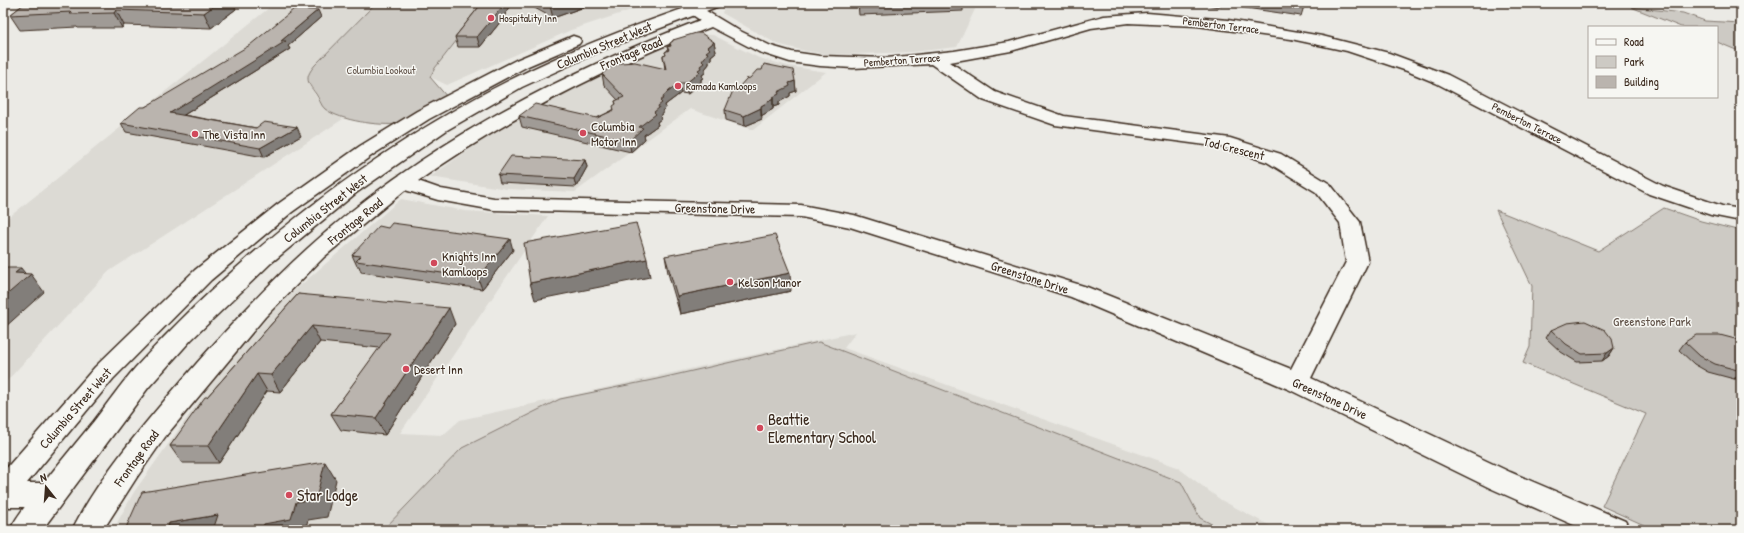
<svg xmlns="http://www.w3.org/2000/svg" width="1744" height="533" font-family="'Patrick Hand',sans-serif">
<rect width="100%" height="100%" fill="#ebeae5"/>
<filter id="ink" filterUnits="userSpaceOnUse"><feTurbulence type="fractalNoise" baseFrequency=".025" numOctaves="2"/><feDisplacementMap in="SourceGraphic" scale="8" xChannelSelector="R" yChannelSelector="G"/><feConvolveMatrix kernelMatrix="1 2 1 2 8 2 1 2 1" color-interpolation-filters="sRGB"/></filter>
<g filter="url(#ink)">
<!-- built -->
<path fill="#dcdad4" d="M275,3H378L309,85L321,104L330,112L343,119L108,272L3,385V222Z
M486,3H652L571,30L447,85L430,77L435,68Z
M737,3H978L957,47L913,52L832,55L805,51L777,44L722,13L724,8Z
M695,34L713,35L759,58L788,66L826,72L753,130L690,109L575,192L507,189L430,177L504,125L579,85L637,58Z
M401,199L465,211L548,216L400,433L443,435L460,420L856,332L844,348L1177,467L1221,500L1278,530H113L134,492L209,387L280,303Z"/>
<!-- green -->
<path fill="#cdcac4" stroke="#847a71" d="M376,3H486L435,68L430,77L448,98C438,104 408,123 399,124C379,126 341,121 325,109C321,106 319,98 316,94C306,81 305,77 315,65Z
M1631,7L1683,13L1705,21L1741,23V52L1717,42V27H1681Z
M1664,208L1701,221L1741,231V530H1655L1602,506L1646,414L1523,363L1530,347L1532,286L1496,210L1598,251Z
M819,342L1181,482L1200,518L1223,530H383L462,448L560,399L657,379Z"/>
<g fill="none" stroke-linecap="round" stroke-linejoin="round">
<defs>
<path id="minor" d="M675,3H693L738,30L771,46L792,52L820,56L887,58L954,51L1009,42L1104,16L1147,13L1228,20L1322,36L1389,53L1448,75L1663,186L1722,206L1741,209V221L1711,215L1649,194L1436,83L1407,71L1347,51L1291,39L1197,26L1128,23L1091,28L1011,51L950,62L995,92L1064,116L1230,138L1281,154L1330,184L1360,222L1368,262L1311,378L1510,472L1625,521L1630,530H1585L1490,488L1288,389L1071,297L850,227L801,217L494,210L438,200L405,190L324,257L265,317L165,437L137,477L103,530H72C98,478 144,424 182,380C222,334 263,289 308,248C421,146 558,75 700,20ZM711,27L759,52L790,62L820,66L853,68L931,64L983,100L1055,125L1221,147L1267,162L1316,192L1340,223L1346,262L1291,369L1087,287L854,215L801,205L494,198L441,189L418,181C509,117 607,67 711,27Z
M3,483H50L60,487L64,495L60,503L50,507H3Z"/>
<path id="major" d="M700,3H721L719,6L605,49L522,87L447,130L356,193L271,263L191,340L148,388L42,530H10C17,515 28,503 38,490C56,467 75,444 94,421C108,403 120,385 135,368C239,253 372,150 510,80C571,49 635,25 700,3Z
M573,36L579,38L581,41L579,44L528,66L429,119L374,154L292,212L211,280L113,379L13,500L3,504V472L95,367L195,270L278,204L360,146L417,111L516,60Z"/>
</defs>
<!-- minor casing -->
<use href="#minor" stroke="#3b2a1e" stroke-width="3"/>
<!-- major casing -->
<use href="#major" stroke="#3b2a1e" stroke-width="3"/>
<!-- minor -->
<use href="#minor" fill="#f6f6f2" fill-rule="evenodd"/>
<!-- major -->
<use href="#major" fill="#f6f6f2" fill-rule="evenodd"/>
</g>
<!-- wall -->
<path fill="#a09b96" stroke="#3b2a1e" d="M25,3L236,9L211,28L124,25L122,28H78L77,27L20,30L10,15Z
M482,3H513L505,14L506,15L480,47H458L455,37Z
M530,3H583L584,7L553,18L531,6Z
M858,3H963V11L859,15Z
M1038,3H1050L1049,4Z
M1190,3H1221L1220,7Z
M1226,3H1305L1301,16L1225,5Z
M321,17L288,46L290,49L184,115L301,136L264,157L126,132L121,123L145,107Z
M673,40L714,42L716,52L711,56V59L709,61V64L705,69V73L702,75L703,78L701,79V82L688,94L681,93L665,105L666,108L663,111V114L660,116L661,119L657,122L658,125L644,135L645,139L631,152L522,127L519,116L597,118L613,110L616,105L615,101L618,100L604,85L602,74L665,69L663,56L666,55L665,52L668,50L667,47L670,46V43L673,41Z
M762,70L795,81L796,91L790,93V96L779,102V105L773,107V109L761,116L762,119L745,126L726,120L725,110L739,87Z
M585,160L587,167L576,187L500,183L498,175Z
M513,250L482,289L361,272L359,266H357L352,255Z
M665,256L791,291L680,314L668,273Z
M298,294L455,324L385,435L341,430L331,414L380,348L320,342L280,392L267,391L219,463H182L170,446L207,397Z
M1551,330L1614,348L1609,356L1602,361L1577,362L1561,352L1546,338Z
M1685,342H1741V378L1734,379L1708,372L1694,364L1679,350Z"/>
<!-- shaded-wall -->
<path fill="#827e7a" stroke="#3b2a1e" d="M218,3H233L236,9L211,28L204,13Z
M504,3H513L505,14L506,15L480,47L477,37Z
M560,3H583L584,7L553,18L550,6Z
M116,10L124,25L122,28L114,13Z
M318,10L321,17L288,46L290,49L174,121L170,113L281,41Z
M714,42L716,52L711,56V59L709,61V64L705,69V73L702,75L703,78L701,79V82L688,94L686,83L698,70L708,47Z
M795,81L796,91L790,93V96L779,102V105L773,107V97L789,83Z
M679,83L681,93L665,105L666,108L663,111V114L660,116L661,119L657,122L658,125L644,135L645,139L631,152L629,141L639,127L654,112L663,96Z
M773,99V109L761,116V106Z
M761,108L762,119L745,126L744,116Z
M297,127L301,136L264,157L260,148Z
M585,160L587,167L576,187L574,179Z
M510,239L513,250L482,289L478,278Z
M647,259L650,277L535,300L530,283Z
M21,268L28,277L31,274L44,292L3,329V298L15,273Z
M790,273L791,291L680,314L677,296Z
M449,308L455,324L385,435L376,418Z
M312,326L320,342L280,392L271,375Z
M1614,348L1609,356L1602,361L1607,353Z
M1741,371V378L1734,379Z
M257,374L267,391L219,463L208,446Z
M325,462L336,480L327,517L308,520L305,530H262L264,524L296,502Z
M218,515L229,530H167L169,523Z
M144,528L146,530H131Z"/>
<!-- building -->
<path fill="#bab4ae" stroke="#3b2a1e" d="M25,3H218L204,13L116,10L114,13L70,14L72,12L10,15Z
M482,3H504L501,7L503,6L477,37H455Z
M544,3H560L550,6Z
M294,9L318,10L281,41H286L170,113L256,128L264,122L297,127L260,148L121,123L140,107H145L250,45Z
M696,33H701L714,42L708,47L710,49L706,52L708,53L702,61L704,63L700,66L701,68L698,70L700,72L686,83H679L663,96L664,98L660,101L662,103L658,106L659,108L654,112L656,114L639,127L643,128L629,141L519,116L535,104L597,118L614,110L613,106L616,104L615,101L624,97L602,74L609,68L620,63L635,62L666,69L663,56L666,55L665,52L669,50L667,47L671,46L670,43L673,41V40Z
M764,64L793,70L795,81L789,83L790,86L778,92L779,94L773,97V99L761,106V108L744,116L725,110L734,88L739,87L746,79L750,78L757,70H762Z
M511,156L585,160L574,179L498,175Z
M392,223L510,239L478,278L356,261L361,256L352,255L379,226L388,228Z
M636,223L647,259L530,283L524,243Z
M775,235L790,273L677,296L665,256Z
M3,268H21L15,273L31,274L3,298Z
M298,294L449,308L376,418L331,414L390,333L312,326L271,375L257,374L208,446H170L205,397H207Z
M1585,321L1605,330L1612,339L1614,348L1607,353L1582,354L1566,344L1551,330L1567,323Z
M1696,335H1720L1739,340L1741,342V371L1715,364L1700,356L1685,342Z
M325,462L316,499L296,502L291,519L264,524L262,530H213L218,515L169,523L167,530H144V528L131,530H125L142,492Z"/>
</g>
<!-- markers -->
<g fill="#d1495b" stroke="#f6f6f2" stroke-width="1.5">
<circle cx="491" cy="18" r="4"/>
<circle cx="678" cy="86" r="4"/>
<circle cx="583" cy="133" r="4"/>
<circle cx="195" cy="134" r="4"/>
<circle cx="434" cy="263" r="4"/>
<circle cx="730" cy="282" r="4"/>
<circle cx="406" cy="369" r="4"/>
<circle cx="760" cy="428" r="4"/>
<circle cx="289" cy="495" r="4"/>
</g>
<g text-anchor="middle" stroke-width="3" stroke-linejoin="round" paint-order="stroke">
<!-- far-poi labels -->
<g font-size="11" fill="#3b2a1e" stroke="#f6f6f2" text-anchor="start">
<text x="499" y="22">Hospitality Inn</text>
<text x="686" y="90">Ramada Kamloops</text>
</g>
<!-- far-street labels -->
<g font-size="11" fill="#3b2a1e" stroke="#f6f6f2">
<text transform="translate(1221 25) rotate(7)" y="4">Pemberton Terrace</text>
<text transform="translate(902 60) rotate(-4)" y="4">Pemberton Terrace</text>
<text transform="translate(1527 123) rotate(27)" y="4">Pemberton Terrace</text>
</g>
<!-- far-park labels -->
<g font-size="11" fill="#605248" stroke="#f6f6f2">
<text x="381" y="74">Columbia Lookout</text>
</g>
<!-- street labels -->
<g font-size="13" fill="#3b2a1e" stroke="#f6f6f2">
<text transform="translate(604 45) rotate(-23)" y="5">Columbia Street West</text>
<text transform="translate(631 53) rotate(-23)" y="5">Frontage Road</text>
<text transform="translate(1234 148) rotate(14)" y="5">Tod Crescent</text>
<text transform="translate(325 208) rotate(-38)" y="5">Columbia Street West</text>
<text transform="translate(715 208) rotate(1)" y="5">Greenstone Drive</text>
<text transform="translate(355 221) rotate(-39)" y="5">Frontage Road</text>
<text transform="translate(1030 277) rotate(18)" y="5">Greenstone Drive</text>
<text transform="translate(1330 398) rotate(25)" y="5">Greenstone Drive</text>
<text transform="translate(75 408) rotate(-49)" y="5">Columbia Street West</text>
<text transform="translate(136 458) rotate(-54)" y="5">Frontage Road</text>
</g>
<!-- poi labels -->
<g font-size="13" fill="#3b2a1e" stroke="#f6f6f2" text-anchor="start">
<text x="591" y="131">Columbia<tspan x="591" dy="15">Motor Inn</tspan></text>
<text x="203" y="139">The Vista Inn</text>
<text x="442" y="261">Knights Inn<tspan x="442" dy="15">Kamloops</tspan></text>
<text x="738" y="287">Kelson Manor</text>
<text x="414" y="374">Desert Inn</text>
</g>
<!-- park labels -->
<g font-size="13" fill="#605248" stroke="#f6f6f2">
<text x="1652" y="326">Greenstone Park</text>
</g>
<!-- near-poi labels -->
<g font-size="16" fill="#3b2a1e" stroke="#f6f6f2" text-anchor="start">
<text x="768" y="425">Beattie<tspan x="768" dy="18">Elementary School</tspan></text>
<text x="297" y="501">Star Lodge</text>
</g>
</g>
<!-- margin -->
<rect width="1744" height="533" fill="none" stroke="#f6f6f2" stroke-width="16"/>
<rect x="8" y="8" width="1728" height="517" fill="none" stroke="#3b2a1e" stroke-width="1.5" filter="url(#ink)"/>
<!-- legend -->
<rect x="1588" y="26" width="130" height="72" fill="#f6f6f2" stroke="#aba49d"/>
<rect x="1596" y="39" width="20" height="6" fill="#f6f6f2" stroke="#aba49d"/>
<text x="1624" y="46" font-size="12" fill="#3b2a1e">Road</text>
<rect x="1596" y="56" width="20" height="12" fill="#cdcac4" stroke="#aba49d"/>
<text x="1624" y="66" font-size="12" fill="#3b2a1e">Park</text>
<rect x="1596" y="76" width="20" height="12" fill="#bab4ae" stroke="#aba49d"/>
<text x="1624" y="86" font-size="12" fill="#3b2a1e">Building</text>
<!-- north arrow -->
<g transform="translate(46 487) rotate(343)" stroke="#f6f6f2" stroke-width="3" paint-order="stroke">
<path d="M0-3L7 15L0 10L-7 15Z" fill="#3b2a1e"/>
<text y="-6" font-size="11" font-weight="bold" text-anchor="middle" fill="#3b2a1e">N</text>
</g>
</svg>
